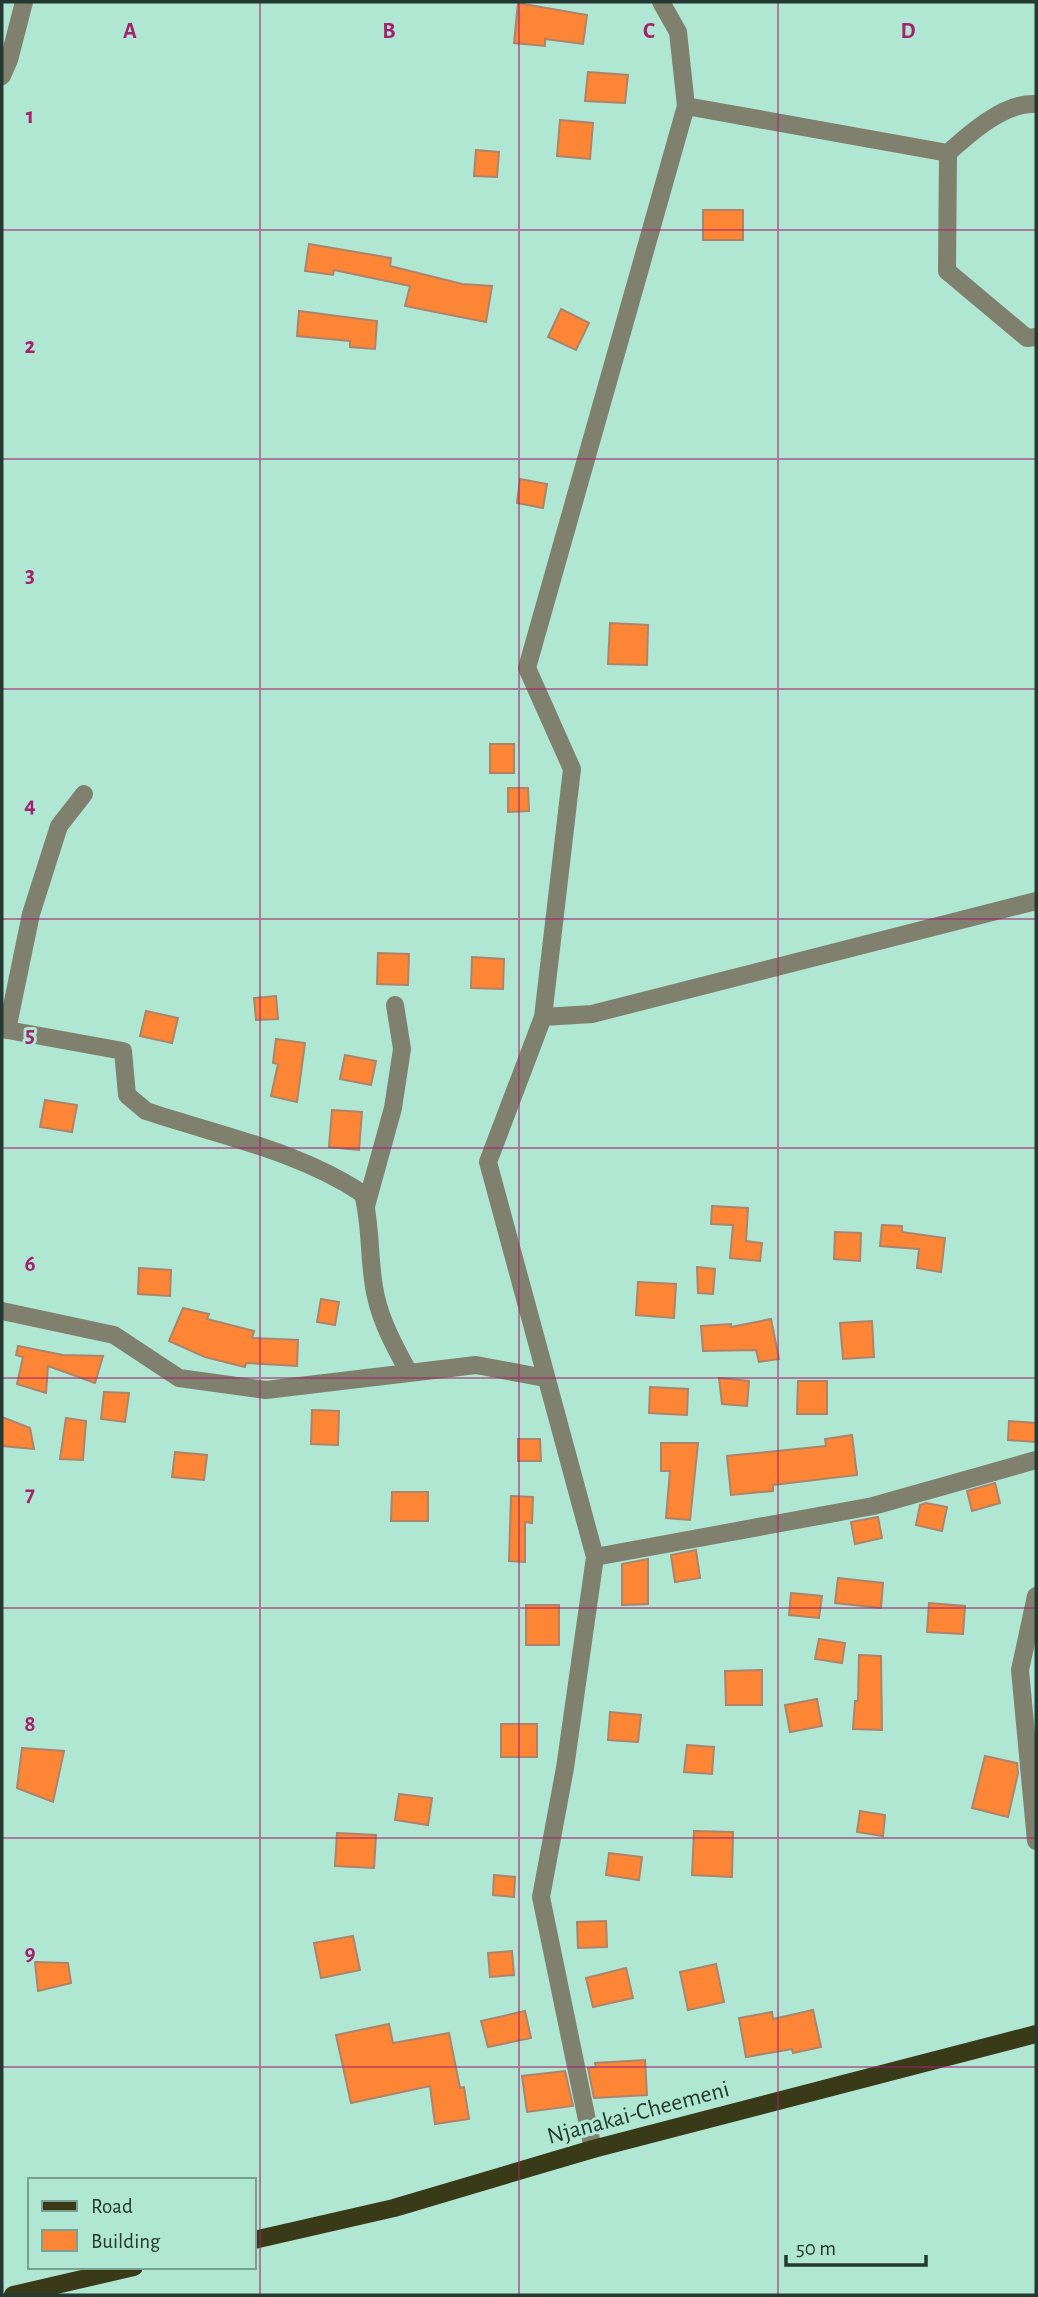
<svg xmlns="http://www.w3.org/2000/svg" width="1038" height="2297" font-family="'Alegreya Sans',sans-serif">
<rect width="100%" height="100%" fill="#b0e7d3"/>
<!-- building -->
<path fill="#fc8636" stroke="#ac836b" stroke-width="2" d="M518,3L587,15L583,44L545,39V46L514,43Z
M588,72L628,75L625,103L585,101Z
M560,120L593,123L590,159L557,156Z
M476,150L499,152L497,177L474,176Z
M703,210H743V240H703Z
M309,244L391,258L390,266L462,284L492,286L486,322L405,306L410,286L334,270L333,275L305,271Z
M561,309L589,323L576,350L548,337Z
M299,311L377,321L375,349L350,347V341L297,336Z
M520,479L547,484L543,508L517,503Z
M610,623L648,625L647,665L608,664Z
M490,744H514V773H490Z
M508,788H528L529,811L508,812Z
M378,953L409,954L408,985L377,984Z
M472,957L504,959L503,989L471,988Z
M276,996L278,1019L256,1020L254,998Z
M146,1011L178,1018L172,1043L140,1036Z
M276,1039L305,1043L297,1102L271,1096L278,1064L273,1063Z
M345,1055L376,1061L371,1085L340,1079Z
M45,1100L77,1105L72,1132L40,1127Z
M332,1110L362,1112L359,1150L329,1147Z
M712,1206L748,1208L746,1241L762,1243L760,1261L730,1258L733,1225L711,1224Z
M882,1225L902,1226V1232L945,1238L941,1272L917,1268L919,1249L880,1246Z
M835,1232L861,1233L860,1261L834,1259Z
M697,1267L715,1269L713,1294L698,1293Z
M139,1268L171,1270L170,1296L138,1294Z
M638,1282L676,1284L674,1318L636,1315Z
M321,1299L339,1302L335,1325L317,1322Z
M183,1308L209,1314L207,1319L254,1331L252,1338L298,1340L297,1366L246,1363L245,1367L205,1357L169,1341Z
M771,1319L779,1359L759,1362L756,1350L703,1351L701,1326L731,1324V1327Z
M872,1321L874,1357L843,1359L840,1323Z
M18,1346L63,1355L103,1356L95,1383L48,1366L46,1393L17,1384L23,1357L16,1355Z
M719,1378L749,1381L747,1406L722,1404Z
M798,1381H827V1414H797Z
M650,1387L688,1389L687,1415L649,1413Z
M104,1392L129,1393L125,1422L101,1419Z
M312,1410L339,1411L338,1445L311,1444Z
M2,1417L30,1428L34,1449L2,1446Z
M66,1418L86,1421L83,1460L60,1459Z
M1009,1421L1036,1423V1442L1008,1440Z
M852,1435L857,1475L773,1485V1491L731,1495L727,1456L826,1446L825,1439Z
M518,1439H540L541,1461H518Z
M661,1443H698L690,1520L666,1518L670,1471H661Z
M175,1452L207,1455L204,1480L172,1477Z
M995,1483L1000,1503L972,1511L967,1491Z
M392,1492H428V1521H391Z
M511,1496L533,1497L532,1523L525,1522V1562L509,1561Z
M926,1503L947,1507L942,1531L916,1525L920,1505Z
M878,1517L882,1538L855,1544L851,1522Z
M696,1550L700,1578L675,1582L671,1555Z
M648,1559V1604L622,1605V1564Z
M838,1578L883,1583L881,1608L835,1603Z
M791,1593L822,1596L819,1618L789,1615Z
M929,1603L965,1606L963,1634L927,1632Z
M526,1605H559V1645H526Z
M819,1639L845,1643L842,1663L815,1659Z
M859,1655L881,1656L882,1730L853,1729L855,1701H858Z
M762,1670V1705H726L725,1671Z
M817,1699L822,1726L790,1732L785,1705Z
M610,1712L641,1715L638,1742L608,1740Z
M501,1724H537V1757H501Z
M687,1745L714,1747L712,1774L684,1772Z
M22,1748L64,1751L53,1802L17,1788Z
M985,1756L1017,1763L1018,1773L1008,1817L972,1808Z
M399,1794L432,1798L428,1825L395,1820Z
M860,1811L885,1815L883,1836L857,1832Z
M694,1831L733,1832L732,1877L692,1875Z
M337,1833L376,1835L374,1868L335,1866Z
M609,1853L642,1857L639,1880L606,1875Z
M494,1875L515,1877L514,1897L493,1895Z
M606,1921L607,1947L578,1948L577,1922Z
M353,1936L360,1970L321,1978L314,1943Z
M512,1951L514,1975L490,1977L488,1953Z
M35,1962L68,1963L71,1983L38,1991Z
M716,1964L724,2002L688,2010L680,1972Z
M626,1968L633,1998L593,2007L586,1978Z
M813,2010L821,2047L793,2053L792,2049L746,2057L739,2018L772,2012L773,2019Z
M525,2011L531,2038L488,2047L481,2021Z
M389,2024L393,2043L449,2033L460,2088L464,2087L469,2119L435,2124L430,2086L351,2103L336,2035Z
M645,2060L647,2095L594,2098L588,2068L596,2067L595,2063Z
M565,2071L573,2106L527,2112L522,2076Z"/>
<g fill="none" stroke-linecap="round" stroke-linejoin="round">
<!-- minor -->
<path stroke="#7f816e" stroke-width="18" d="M2,76L9,60L24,2
M686,106L948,153L947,271L1027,338L1036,337
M948,153C970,133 1005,102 1036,104
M543,1017L592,1014L1036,901
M2,1029L123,1051L127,1095L146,1111C218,1135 299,1151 363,1194C372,1228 368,1263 376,1297C382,1324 396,1349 409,1373
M7,1030L31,914L59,826L84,794
M366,1206L393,1108L402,1049L395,1005
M2,1311L114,1335L179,1378L266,1390L476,1365L545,1378
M595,1557L873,1506L1036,1460
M1036,1596L1020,1670L1036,1841
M593,2149L541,1897L565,1768L595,1557L488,1162L543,1017L572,769L527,668L686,106L678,32L661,2"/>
<!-- major -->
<path stroke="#393a18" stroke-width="18" d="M254,2240L394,2208L593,2149L1036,2034
M13,2295L134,2267"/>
</g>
<!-- grid -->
<path fill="none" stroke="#a5206d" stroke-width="2" stroke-opacity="0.55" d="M260,2V2295M519,2V2295M778,2V2295M2,230H1036M2,459H1036M2,689H1036M2,919H1036M2,1148H1036M2,1378H1036M2,1608H1036M2,1838H1036M2,2067H1036"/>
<g text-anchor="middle" stroke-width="6" stroke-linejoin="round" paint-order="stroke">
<!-- street labels -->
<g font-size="24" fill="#243932" stroke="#b0e7d3">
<text transform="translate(638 2112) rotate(-15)" y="8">Njanakai-Cheemeni</text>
</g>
</g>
<g font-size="23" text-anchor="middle" font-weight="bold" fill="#a5206d" stroke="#b0e7d3" stroke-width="6" stroke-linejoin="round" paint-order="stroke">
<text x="130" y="38">A</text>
<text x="389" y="38">B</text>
<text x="649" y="38">C</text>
<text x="908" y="38">D</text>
<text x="30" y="123">1</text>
<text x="30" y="353">2</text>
<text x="30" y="582">3</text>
<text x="30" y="812">4</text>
<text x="30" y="1042">5</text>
<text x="30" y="1271">6</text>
<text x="30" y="1501">7</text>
<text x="30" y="1731">8</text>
<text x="30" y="1960">9</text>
</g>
<!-- border -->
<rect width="1038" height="2297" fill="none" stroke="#243932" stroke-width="7"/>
<!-- legend -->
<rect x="28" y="2178" width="228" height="91" fill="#b0e7d3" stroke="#78a193" stroke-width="2"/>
<rect x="42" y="2201" width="35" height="10" fill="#393a18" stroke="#78a193" stroke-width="2"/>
<text x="91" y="2213" font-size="21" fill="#243932">Road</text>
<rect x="42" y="2230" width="35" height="21" fill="#fc8636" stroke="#78a193" stroke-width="2"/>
<text x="91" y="2248" font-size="21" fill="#243932">Building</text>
<!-- scale -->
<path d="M786 2255v10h140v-10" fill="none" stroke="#243932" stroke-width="3.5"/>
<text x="796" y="2255" font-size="21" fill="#243932" stroke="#b0e7d3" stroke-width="5" paint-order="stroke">50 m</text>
</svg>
